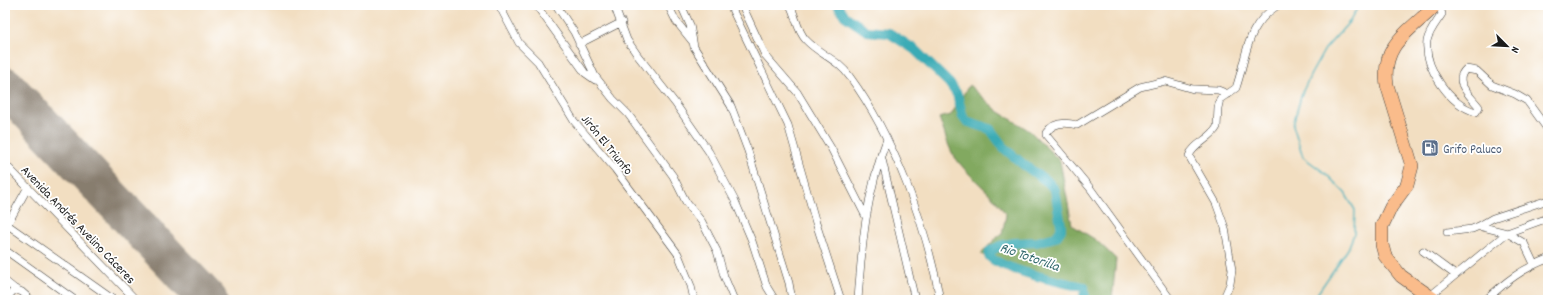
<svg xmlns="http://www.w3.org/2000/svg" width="1553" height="305" font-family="Dekko,sans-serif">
<rect width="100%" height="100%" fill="#fff"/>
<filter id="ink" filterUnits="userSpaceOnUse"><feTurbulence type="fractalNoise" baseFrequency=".025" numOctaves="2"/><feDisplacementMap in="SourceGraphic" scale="8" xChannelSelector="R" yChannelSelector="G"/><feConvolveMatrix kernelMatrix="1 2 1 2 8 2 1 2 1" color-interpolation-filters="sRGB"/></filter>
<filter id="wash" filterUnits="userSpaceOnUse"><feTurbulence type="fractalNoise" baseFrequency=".012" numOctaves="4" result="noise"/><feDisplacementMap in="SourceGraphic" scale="16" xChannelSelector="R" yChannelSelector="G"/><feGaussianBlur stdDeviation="0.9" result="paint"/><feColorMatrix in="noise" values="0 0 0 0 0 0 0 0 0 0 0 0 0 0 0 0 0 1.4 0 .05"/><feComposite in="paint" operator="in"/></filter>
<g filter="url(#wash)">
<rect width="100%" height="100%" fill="#f2dec1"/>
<!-- forest -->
<path fill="#82a960" stroke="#4f623e" d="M969,85L998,111L1030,131L1060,161L1072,225L1096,240L1116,259L1112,300H1084L1081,288C1062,276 1049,282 1030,278C1012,274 996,263 981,254L995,239L1002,234L1006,215C993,192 969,178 954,156C947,145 944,130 939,118L951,115Z"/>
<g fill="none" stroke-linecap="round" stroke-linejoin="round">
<!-- stream -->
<path stroke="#3aabb5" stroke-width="1.5" d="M1313,300L1348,249L1354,234L1355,210L1345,193L1325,173L1303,157L1293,125L1302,93L1311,74L1325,49L1350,21L1359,5"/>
<!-- river -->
<path stroke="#3aabb5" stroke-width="10" d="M838,5L845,16L861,27L867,31L889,33L914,49L949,83L957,94L963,117L966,121L990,129L1005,149L1024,165L1048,182L1055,190L1061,225V230L1056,237L1037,242L1014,243L1000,246L990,251L989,256C1000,269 1064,283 1084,287L1085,300"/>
<!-- runway -->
<path stroke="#877d6e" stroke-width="39" d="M5,86L208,300"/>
</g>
</g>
<g filter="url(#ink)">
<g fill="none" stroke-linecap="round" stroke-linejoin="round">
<defs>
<path id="street" d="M499,5L519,43L538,62L574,121L615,169L678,254L691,286L694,300
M536,5L585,73L595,80
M556,5L574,32L595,76L613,99L628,114L673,176L686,202L702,222L717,251L724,276L734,300
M614,5L627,40L638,56L675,103L709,152L735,201L752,241L767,287L775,300
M668,5L676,21L692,41
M681,5L690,25L694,47L731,106L748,151L789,283L792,300
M730,5L788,125L816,223L841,300
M742,5L765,55L797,92L831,148L866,217
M790,5C796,16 797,31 806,40C820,55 838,59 850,77C894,137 927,227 940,300
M940,5H945
M1439,5L1442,14C1437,22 1429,31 1427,41C1424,68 1450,105 1476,112L1479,107C1471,96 1452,82 1466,69L1477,71L1492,85L1515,94L1527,101L1548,130
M579,44L622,22
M881,155L915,300
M5,164L136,300
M5,223L114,300
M7,225L28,187
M1479,226L1493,218L1548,200
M1447,232L1472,229L1479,226L1507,233L1524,243L1534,264
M5,250L75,300
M1423,251L1454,274
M5,281L15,289L5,300
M15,289L22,292L31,300
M1430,296L1507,233L1548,218
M858,300C862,242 866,194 887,139
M1171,300L1090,188L1046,135V133C1053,122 1066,122 1077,125L1140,87L1165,81L1193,89L1218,90L1228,94
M1223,300L1230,284L1232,270L1225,228L1216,203L1189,156C1193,144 1211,139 1217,127L1218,108L1220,99L1236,88C1248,53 1245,27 1278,5
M1486,300C1505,282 1523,268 1548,259"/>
<path id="highway" d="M1435,5C1432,10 1426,14 1422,18C1399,38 1382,52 1387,85L1412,166L1407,185L1391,207L1382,226V245L1385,256L1401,276L1435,300"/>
</defs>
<!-- street casing -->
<use href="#street" stroke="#3c3935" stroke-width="8"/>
<!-- highway casing -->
<use href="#highway" stroke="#3c3935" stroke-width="14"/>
<!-- street -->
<use href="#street" stroke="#fff" stroke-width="7"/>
<!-- highway -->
<use href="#highway" stroke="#fabc8b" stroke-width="13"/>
</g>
</g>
<!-- icons -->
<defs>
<symbol id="fuel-square" viewBox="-11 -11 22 22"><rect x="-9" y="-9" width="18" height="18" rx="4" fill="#5c6f8a" stroke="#fff"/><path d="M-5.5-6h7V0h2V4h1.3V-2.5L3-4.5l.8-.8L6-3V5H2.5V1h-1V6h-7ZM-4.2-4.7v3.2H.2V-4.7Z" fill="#fff"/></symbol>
</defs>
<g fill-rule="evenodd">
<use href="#fuel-square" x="1420" y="138" width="20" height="20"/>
</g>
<g text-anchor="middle" stroke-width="3.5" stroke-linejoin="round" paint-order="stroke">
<!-- street labels -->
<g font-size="13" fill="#1c1c1c" stroke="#fff">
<text transform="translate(608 144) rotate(51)" y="5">Jirón El Triunfo</text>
<text transform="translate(79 224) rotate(46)" y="5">Avenida Andrés Avelino Cáceres</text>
</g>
<!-- service labels -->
<g font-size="13" fill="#4e5e75" stroke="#fff" text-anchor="start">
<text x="1443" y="153">Grifo Paluco</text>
</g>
<!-- water labels -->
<g font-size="14" font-style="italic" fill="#2b6468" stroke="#fff">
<text transform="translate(1030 256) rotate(19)" y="5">Rio Totorilla</text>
</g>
</g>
<!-- margin -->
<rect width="1553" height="305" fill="none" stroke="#fff" stroke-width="20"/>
<!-- north arrow -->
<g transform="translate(1507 46) rotate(114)" stroke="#ffffff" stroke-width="3" paint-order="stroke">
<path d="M0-3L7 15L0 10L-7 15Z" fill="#1c1c1c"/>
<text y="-6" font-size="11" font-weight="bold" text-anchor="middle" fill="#1c1c1c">N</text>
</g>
</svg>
